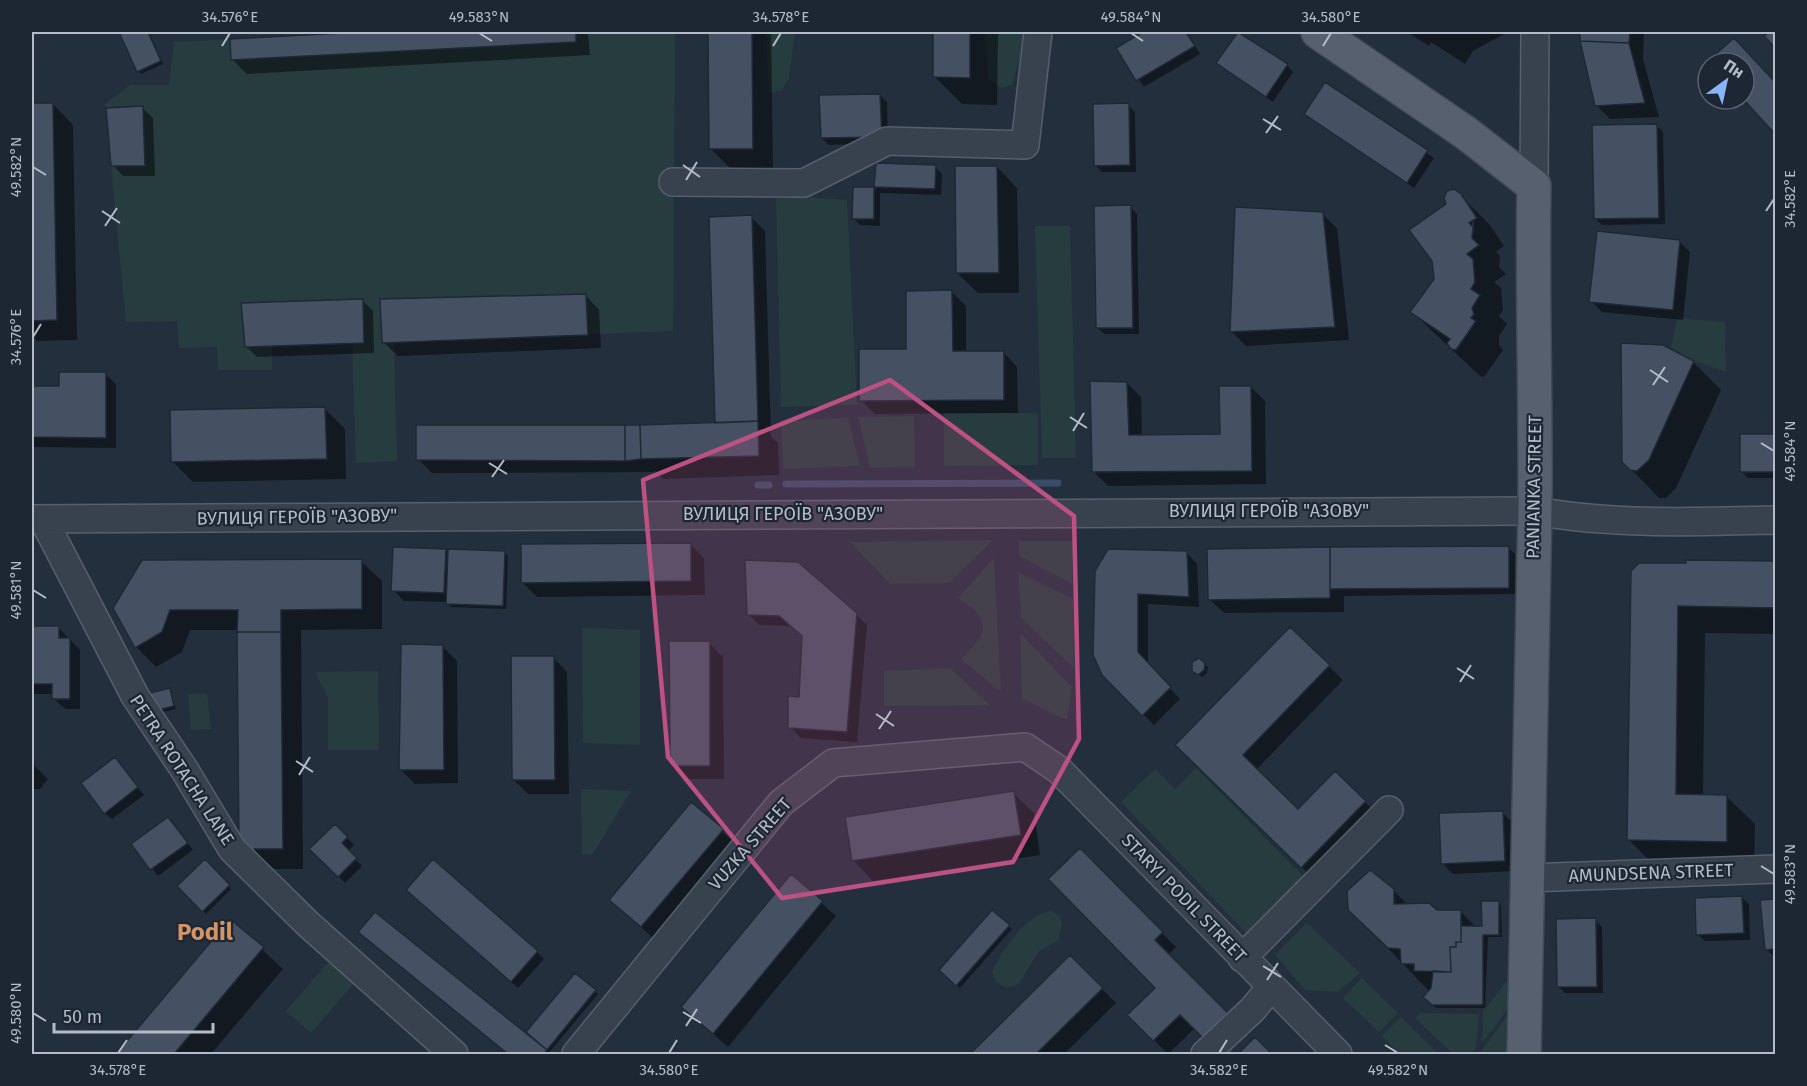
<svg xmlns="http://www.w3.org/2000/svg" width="1807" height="1086" font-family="'Fira Sans',sans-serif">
<rect width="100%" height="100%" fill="#242f3e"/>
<!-- green -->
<path fill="#263c3f" d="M362,32H675L673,331L394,342L397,461L356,463L352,344L264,346L272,347V370H218L217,347L179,348L177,321L126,322L105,104L130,85H169L174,42Z
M766,32H795L789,78L782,90L769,94Z
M985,32H1027L1012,85L1002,88L988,79Z
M776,195L847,200L857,405L781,407Z
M1035,226H1070L1076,458H1042Z
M1677,318L1725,322L1726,372L1694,361L1671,349Z
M944,413H1038V465L944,466Z
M914,416L915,467L870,468L858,417Z
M848,418L860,466L783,469L781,420Z
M993,540L949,583L890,584L850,542Z
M1019,541H1073L1072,584L1019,556Z
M994,558L1001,692L961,659C988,633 993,621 958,598Z
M1018,572L1073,599L1074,668L1021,618Z
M582,628L640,630V745L583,743Z
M1020,633L1072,687L1067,720L1022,699Z
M950,668L990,705L884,706V671Z
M378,671L379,750H328V698L315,672Z
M207,693L211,729L191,730L188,694Z
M1196,768L1311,884L1253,940L1121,802L1155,769L1175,789Z
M581,789L631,791L592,855L582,854Z
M1052,911L1060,916L1062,924L1058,940L1038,952L1019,984L1007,988L995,982L992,972C1001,951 1027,913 1052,911Z
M1307,923L1360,973L1337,992L1305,990L1275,955Z
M329,961L354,983L311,1033L286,1011Z
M1362,978L1398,1013L1379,1032L1343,998Z
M1508,979L1507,1010L1482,1043L1483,1012Z
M1421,1013L1479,1014L1476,1048L1471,1054H1453L1415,1018Z
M1508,1015L1507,1054H1479Z
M1401,1017L1439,1054H1400L1382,1036Z"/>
<!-- shadow -->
<path fill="#0007" fill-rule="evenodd" d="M120,32H149L163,64L141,74Z
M389,32H585L588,35L590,55L247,74L233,60L232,40Z
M709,32H771L773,169H731L711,149Z
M935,32H998L997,105L962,104L934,76Z
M1146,32H1187L1200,54L1144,87L1118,48Z
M1407,32H1508L1473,51L1465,64L1431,42L1429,46Z
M1582,32H1644L1643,59L1659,117L1610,119L1596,105L1581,41Z
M1734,40L1744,63H1712L1711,62Z
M1218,63L1287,65L1293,72L1273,102Z
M1326,84L1434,158L1414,188L1306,114Z
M880,95L887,102L888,143L829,145L822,138Z
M53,104L73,125L77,340L37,341L32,335V105Z
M1128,105L1135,112L1136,172H1102L1095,165Z
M142,108L153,118L155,176H123L113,165Z
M1656,125L1663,132L1665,224L1602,225L1595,218Z
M877,164L935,167L942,174L941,195L880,193V226L860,225L853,218L854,188L876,189Z
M997,167L1017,188L1019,293H978L957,273Z
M1460,195L1489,224L1504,246L1496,252L1500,256L1499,267L1506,274L1494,282L1501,288L1503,310L1499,316L1507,324L1499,336V345L1503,350L1484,377L1480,376L1412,312L1436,279ZM1473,220H1474V234L1471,228Z
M1130,207L1137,214L1139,334H1104L1097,327Z
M1322,214L1337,228L1349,340L1246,346L1232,332Z
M751,217L765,231L771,437L778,443L779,475L663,479L654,470V472L432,473L418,459L640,426L717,424Z
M1679,241L1690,252L1683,320L1602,312L1591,301Z
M952,292L966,306V353L1003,352L1017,367L1018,413L875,414L861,400L908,351Z
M585,295L599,310L601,348L398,356L383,342Z
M362,300L373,311L374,353L257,357L246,346Z
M1693,362L1721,390L1676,488L1666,498H1659L1631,469Z
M105,374L116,384V448L32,447V387L60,388Z
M1127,383L1141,397L1142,436L1221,435L1251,387L1265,401L1266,484L1108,486L1094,472Z
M325,409L345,429L346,479L193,482L172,461Z
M1776,436V478H1748L1741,471Z
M690,544L704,558L705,595L537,597L523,583Z
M1508,547L1515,554V594L1344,596V612L1224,613L1209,599Z
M445,550L449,554L505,553L508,556L506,609L451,607L448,602L404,601L393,590Z
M1187,553L1197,564L1199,607L1148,604V664L1180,699L1154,725L1104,674L1096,571Z
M361,561L382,581V629L301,630L303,869H260L240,848V630H190L182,652L156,667L136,647L115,608Z
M1776,563V634L1705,633L1703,796L1727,797L1755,824L1754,869L1657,868L1629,840L1632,572Z
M749,614H856L867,625L857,742L801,738L790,727L800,698L804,637L791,626L759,625Z
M32,627H58L80,650V709H65L54,699V694H32Z
M1290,629L1343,680L1256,770L1298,811L1335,773L1379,816L1316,881L1177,745Z
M709,643L723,657L724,779H685L671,765Z
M443,647L457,661L458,783L415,784L401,770Z
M553,657L567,672L569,794H528L514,780Z
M1204,664L1208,667L1207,673L1202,677L1196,673Z
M170,690L176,709L158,713Z
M32,751L33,764L48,779L40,789H32Z
M115,759L144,795L112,819L105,813Z
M1013,793L1034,813L1040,855L873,881L853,860Z
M692,804L743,851L663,947L611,900Z
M1502,812L1513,823L1515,871L1453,874L1442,863Z
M168,819L193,850L158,876L133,845Z
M335,826L354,845L348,851L362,866L345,883L311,849Z
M1080,850L1176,947L1168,955L1241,1028H1195L1168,1054L1129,1015L1157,988Z
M205,862L231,889L206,914L179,886Z
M791,876L836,916L728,1047L683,1007Z
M1393,890L1408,905L1437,911H1460L1476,927H1484L1498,902L1501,906L1502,937H1488L1485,1008H1436L1425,997L1430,992L1378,938Z
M414,896L537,952L544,959L518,988Z
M1742,898L1749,904L1750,940L1705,941L1698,935Z
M1776,900V958L1766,949Z
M992,912L1012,929L960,988L941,970Z
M1595,920L1602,927L1603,993H1565L1558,986Z
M231,921L283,969L211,1054H118Z
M363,934L526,1035L575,975L598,994L548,1054H510Z
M1070,957L1116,1003L1064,1054H972Z"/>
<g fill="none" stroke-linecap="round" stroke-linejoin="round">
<!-- stream -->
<path stroke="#394c67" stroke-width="7" d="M786,484L1058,483
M758,485H769"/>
</g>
<!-- building -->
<path fill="#455162" stroke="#1f2835" stroke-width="1.5" d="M119,32H148L161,61L137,72Z
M362,32H576V42L231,60L230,39Z
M708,32H752L753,149H709Z
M933,32H970V78L933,77Z
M1143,32H1186L1195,46L1136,81L1116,48Z
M1238,32L1288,64L1266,97L1216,63Z
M1580,32H1630L1629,43L1580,41Z
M1770,32H1776V49L1764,36Z
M1734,38L1776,83V135L1743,99L1744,63L1708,61Z
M1580,41L1629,43L1645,103L1595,106Z
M1325,82L1428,150L1407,183L1304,114Z
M880,94L882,137L821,138L819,95Z
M32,103H53L57,320L32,321Z
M1129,103L1130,165L1094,166L1093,104Z
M143,106L145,166H111L106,108Z
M1657,124L1659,218L1594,219L1592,125Z
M876,163L936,165L935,189L874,187Z
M955,166H997L999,273H956Z
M853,187H874V219H852Z
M1454,189L1461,194L1477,218L1469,223L1473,227L1472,238L1479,245L1467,254L1473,259L1475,282L1471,289L1480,295L1472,308L1474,314L1471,318L1476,321L1456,350L1451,349L1447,343L1450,339L1410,312L1434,279L1432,261L1409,230L1446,204L1444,198L1447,191Z
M1131,205L1133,328H1096L1094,206Z
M1235,207L1323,212L1335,327L1230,332Z
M752,215L758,421L715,423L709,217Z
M1597,231L1680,240L1673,310L1589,302Z
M952,290L953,351H1004V400L859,401V349H906V291Z
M586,294L588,335L382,343L380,299Z
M363,299L364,343L245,347L241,303Z
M1621,343L1663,345L1694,361L1649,460L1637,471L1630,470L1622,462Z
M59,372H106V438L32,437V386H59Z
M1090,381L1127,382L1129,435L1220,434L1219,386H1251L1252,471L1092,472Z
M325,407L327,459L171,462L170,410Z
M758,421L759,456L641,459L640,425Z
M416,425H625V461L416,460Z
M625,425H640L641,459L625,461Z
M1740,434H1776V472H1740Z
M691,543V581L521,583V544Z
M1509,546V588L1330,589V547Z
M393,547L446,549L444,593L391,591Z
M1330,547V598L1208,600L1207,549Z
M448,549L505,551L503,606L446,604Z
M1108,549L1187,551L1189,597L1138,594V652L1171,687L1142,716L1102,675L1093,655L1095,571Z
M362,559V609L281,610V632H237L238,610H170L162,632L135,648L113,608L142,560Z
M745,560L798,562L857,613L847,732L788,728V696L799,697L802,636L779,616L747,615Z
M1686,560L1776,561V608L1678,606L1676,794L1727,795V842L1627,840L1631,571L1639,563H1686Z
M32,626H59V638H70V699H52V684H32Z
M1290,627L1330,665L1243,755L1298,809L1335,771L1366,801L1301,868L1175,745Z
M237,632H281L283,849H239Z
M669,641H710V766H670Z
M401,644L443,645L444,770H399Z
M511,656H554L555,780H512Z
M1199,658L1205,663L1204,670L1198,675L1192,671V662Z
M170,688L174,706L154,711L150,693Z
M115,757L138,787L104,814L81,783Z
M1014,791L1021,835L852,861L845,817Z
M691,802L724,829L641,927L609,900Z
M1503,811L1505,861L1441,864L1439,813Z
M168,817L188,843L150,870L131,844Z
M335,824L348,837L342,843L357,858L338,877L309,849Z
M1080,848L1163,932L1155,940L1228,1013L1203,1038L1180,1015L1153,1041L1127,1015L1155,988L1048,879Z
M205,859L230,885L202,912L177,886Z
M433,859L538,951L511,982L406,890Z
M1370,870L1394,889V904L1429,903L1437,910H1461V942H1456V947H1450L1451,972L1414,971V964H1401L1400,949L1388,948L1348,910L1347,891Z
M791,874L823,901L713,1034L681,1007Z
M1742,896L1744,933L1696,935L1695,898Z
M1776,899V949L1765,950L1760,900Z
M1481,901H1499V935H1483V1005H1432L1423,997L1431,988L1433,971L1451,972L1450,947H1456V942H1461V926H1482Z
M992,910L1010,925L956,986L939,970Z
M375,912L547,1050L543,1054H508L358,932Z
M1596,918L1597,987H1557L1556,919Z
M230,919L264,947L174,1054H116Z
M1070,955L1103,988L1036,1054H970Z
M575,973L596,990L547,1050L526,1032Z
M1255,1037L1272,1054H1238Z"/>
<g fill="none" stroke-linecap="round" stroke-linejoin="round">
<defs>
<path id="minor" d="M673,182L804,183L887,141L1025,145L1038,32
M1534,186L1535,32
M32,519L1535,511C1614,525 1695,522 1776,520
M43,519L135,696L184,769L232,849L308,924L454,1054
M1527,878L1776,869
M1242,958L1389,810
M576,1054L781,803L833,763L1025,747L1059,770L1338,1054
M1205,1054L1253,1009L1271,987"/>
<path id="major" d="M1318,32L1466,133L1534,186C1532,293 1536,400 1535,507C1533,690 1526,872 1524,1054"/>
</defs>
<!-- minor casing -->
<use href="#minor" stroke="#565f6c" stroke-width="30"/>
<!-- major casing -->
<use href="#major" stroke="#414a57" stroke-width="36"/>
<!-- minor -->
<use href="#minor" stroke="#38414e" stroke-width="27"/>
<!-- major -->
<use href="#major" stroke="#56606e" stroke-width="33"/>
</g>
<!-- marked area -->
<path fill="#bd5182" fill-opacity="0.2" stroke="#bd5182" stroke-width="4.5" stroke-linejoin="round" d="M890,380L1074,516L1079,739L1013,862L782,898L668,757L643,480Z"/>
<!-- ticks -->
<path fill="none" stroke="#b4bcc9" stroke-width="2" d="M479,33L492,41M1131,33L1143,41M222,46L230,33M773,46L781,33M1323,46L1331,33M1263,119L1281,130M1266,133L1278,116M683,165L700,177M33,167L46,175M686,180L697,162M102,211L120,223M1766,211L1774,199M105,226L117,208M33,337L41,324M1650,370L1668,382M1653,385L1665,367M1070,417L1087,428M1073,431L1084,413M1761,443L1774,451M489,463L507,474M492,477L504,460M33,590L46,598M1457,668L1474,679M1460,682L1471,665M876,714L894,726M879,729L891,711M296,761L313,772M299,775L310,757M1761,866L1774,874M1263,966L1281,977M1267,980L1278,963M683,1012L701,1023M33,1013L46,1021M686,1026L697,1009M1385,1045L1398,1053M118,1053L127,1040M669,1053L677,1040M1219,1053L1227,1040"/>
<g text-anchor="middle" stroke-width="4.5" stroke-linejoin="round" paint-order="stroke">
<!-- street labels -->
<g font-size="18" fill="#b4bcc9" stroke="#1d2633">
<text transform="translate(1534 487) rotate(-89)" y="6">PANIANKA STREET</text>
<text x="1269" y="517">ВУЛИЦЯ ГЕРОЇВ "АЗОВУ"</text>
<text x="783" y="520">ВУЛИЦЯ ГЕРОЇВ "АЗОВУ"</text>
<text transform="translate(297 517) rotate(-1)" y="6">ВУЛИЦЯ ГЕРОЇВ "АЗОВУ"</text>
<text transform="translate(182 770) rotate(57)" y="6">PETRA ROTACHA LANE</text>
<text transform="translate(750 844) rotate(-49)" y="6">VUZKA STREET</text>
<text transform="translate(1651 873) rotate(-2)" y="6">AMUNDSENA STREET</text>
<text transform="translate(1184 898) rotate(46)" y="6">STARYI PODIL STREET</text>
</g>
<!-- district labels -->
<g font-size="24" font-weight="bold" fill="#d59563" stroke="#1d2633">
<text x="205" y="940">Podil</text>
</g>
</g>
<!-- border -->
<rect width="1807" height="1086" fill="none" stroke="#1d2633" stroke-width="66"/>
<!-- north arrow -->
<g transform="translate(1726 81) rotate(33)"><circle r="28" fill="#1d2633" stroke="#59626f" stroke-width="1.5"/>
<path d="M0-4.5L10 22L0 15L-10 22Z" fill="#8ab4f8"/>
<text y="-9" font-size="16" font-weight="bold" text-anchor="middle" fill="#b4bcc9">Пн</text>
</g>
<!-- scale -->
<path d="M54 1023v9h159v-9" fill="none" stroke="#b4bcc9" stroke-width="3"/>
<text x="63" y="1023" font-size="18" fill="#b4bcc9" stroke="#1d2633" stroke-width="4.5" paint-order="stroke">50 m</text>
<rect x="33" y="33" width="1741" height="1020" fill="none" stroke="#b4bcc9" stroke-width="2"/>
<g font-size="15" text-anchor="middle" fill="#b4bcc9">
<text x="230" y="22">34.576°E</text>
<text x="479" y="22">49.583°N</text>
<text x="781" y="22">34.578°E</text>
<text x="1131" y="22">49.584°N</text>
<text x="1331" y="22">34.580°E</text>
<text transform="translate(16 167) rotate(-90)" y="5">49.582°N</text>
<text transform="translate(1790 199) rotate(-90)" y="5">34.582°E</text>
<text transform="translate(16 337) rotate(-90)" y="5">34.576°E</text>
<text transform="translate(1790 451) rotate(-90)" y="5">49.584°N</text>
<text transform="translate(16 590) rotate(-90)" y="5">49.581°N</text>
<text transform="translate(1790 874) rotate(-90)" y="5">49.583°N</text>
<text transform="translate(16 1013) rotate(-90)" y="5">49.580°N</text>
<text x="118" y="1075">34.578°E</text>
<text x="669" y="1075">34.580°E</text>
<text x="1219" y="1075">34.582°E</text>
<text x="1398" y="1075">49.582°N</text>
</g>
</svg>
